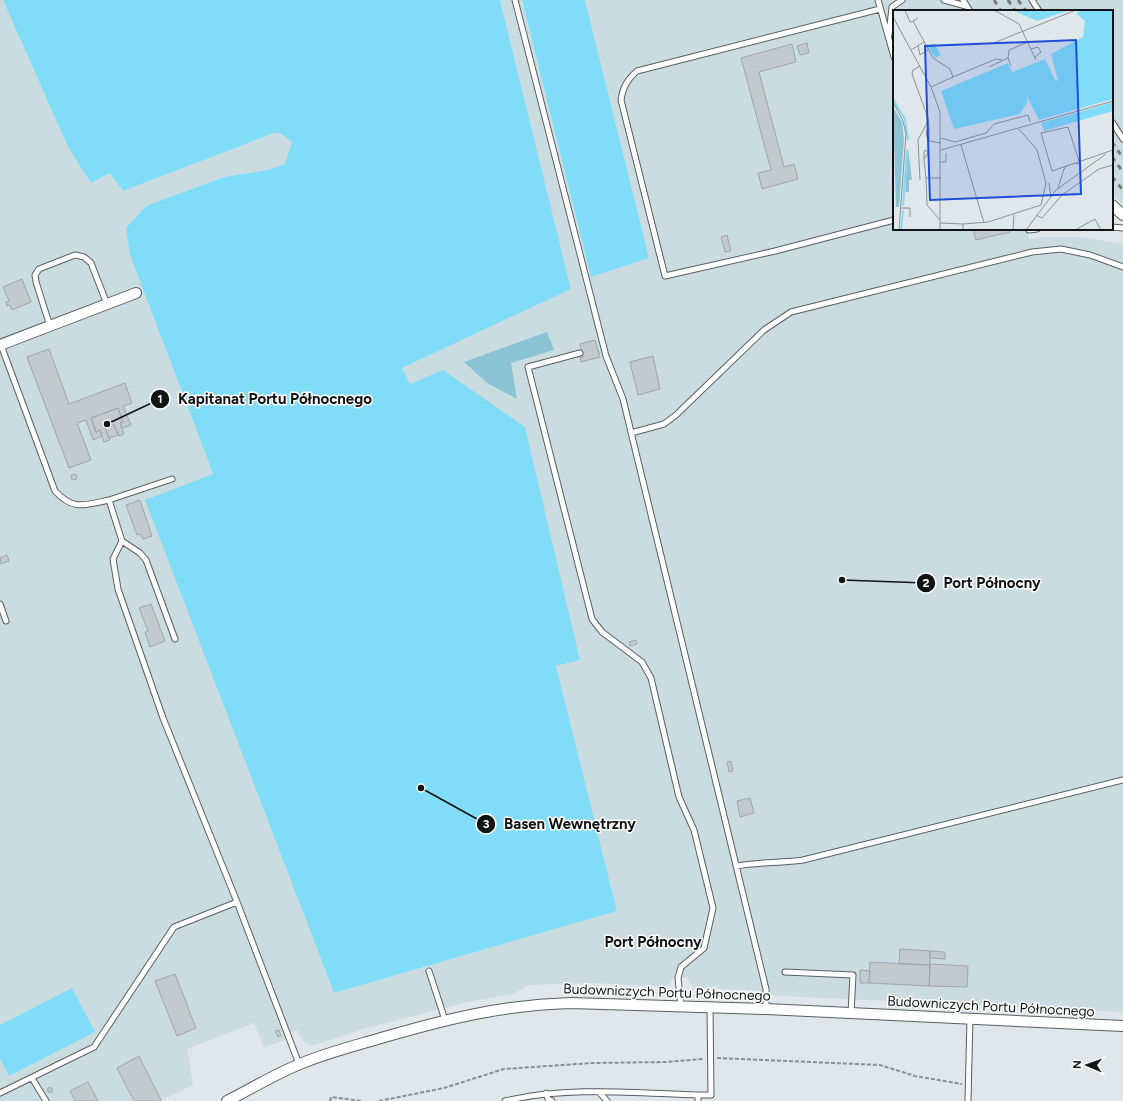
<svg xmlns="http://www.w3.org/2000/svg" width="1123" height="1101" font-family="Figtree,sans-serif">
<rect width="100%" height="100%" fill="#e0e7ea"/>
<!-- built -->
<path fill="#cbdce1" d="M0,0H3L68,147L110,172L123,191L274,133H280L292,142L285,164L268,170L224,177L146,206L126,228L130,255L213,475L146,500L334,993L617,911L556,666L580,660L410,384L402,368L571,289L500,0H522L591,277L649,258L585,0H1123V205L1112,194V11H894V229H1027L1029,239L1044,237H1080L1123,244V1012L779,996L752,990L693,988L687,977L673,978L667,987L594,983L529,985L513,994L468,1002L364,1029L315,1045L307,1044L303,1040L297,1030L288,1034L285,1040L264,1047L254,1023L187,1049L193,1085L160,1101H0Z"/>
<!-- green -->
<path fill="#8ac4d5" d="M547,332L554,350L511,363L517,399L487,383L464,362Z"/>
<!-- water -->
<path fill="#81dcf7" d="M3,0H500L571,289L402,368L410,384L443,370L525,427L580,660L556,666L617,911L334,993L145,500L213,474L130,255L126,228L146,206L224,177L268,170L285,164L292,142L280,133H274L123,191L110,173L91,183L68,147Z
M522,0H585L649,258L591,277Z
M72,988L95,1032L9,1076L0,1059V1025Z"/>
<!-- building -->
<path fill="#c3cacd" stroke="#9fa6a9" d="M807,43L809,53L800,55L797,46Z
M792,44L796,62L759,72L784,167L794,164L798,179L762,189L758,173L771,170L741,58Z
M973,229H1009L1010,232L976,240Z
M727,235L731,251L725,252L721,237Z
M22,279L31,302L12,310L10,305L7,306L6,302L9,301L3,287Z
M595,340L600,357L581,362L580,357H583L580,344Z
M49,349L69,404L125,383L132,403L123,406L131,425L122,428L120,423L123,422L118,408L91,418L96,432L100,430L102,436L93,440L86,420L77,423L91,460L69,468L27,357Z
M653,356L660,389L638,395L630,362Z
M118,408L123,422L120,423L124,434L119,436L114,425L105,428L110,440L104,442L100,430L96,432L91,418Z
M114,425L118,435L109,438L105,428Z
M71 477a3 3 0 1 1 6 0a3 3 0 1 1-6 0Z
M140,500L152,536L143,539L140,534L137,535L126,505Z
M7,555L9,561L1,564L0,558Z
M151,604L165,641L150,647L145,632L148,631L139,608Z
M636,640L637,644L630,646L629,642Z
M731,761L733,771L729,772L727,762Z
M750,798L754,813L740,817L737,801Z
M900,949L930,951V965L899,964Z
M930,951L945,952V959L930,958Z
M870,962L930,965L929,986L869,983Z
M930,964L968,966L967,987L929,986Z
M860,970L870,971L869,983H860Z
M175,974L196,1028L177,1036L155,981Z
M279,1030L281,1036L278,1037L275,1031Z
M139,1056L161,1100L160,1101H134L117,1068Z
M88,1082L98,1101H75L70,1091Z
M47.5 1090a2.5 2.5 0 1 1 5 0a2.5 2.5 0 1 1-5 0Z"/>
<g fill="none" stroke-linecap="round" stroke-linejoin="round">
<defs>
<path id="lane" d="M515,0L606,356L623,399L766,989V1009
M878,0L894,57
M944,0L966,6
M963,0L970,11
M1032,0L1039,11
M880,9L637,71C627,80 623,87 621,100L665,276L775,251L894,220
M889,35L892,7L902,0
M1112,122L1123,139
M1112,227L1123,228
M1029,230L1037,229
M50,326L36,282L35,275L39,269L75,255L84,257L91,263L107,304
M1,345L55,491C73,511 85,505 109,500
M580,353L528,367L592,619L602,632L642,662L651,678L679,797L694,830L713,908L704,948L681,967L678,978L681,1007
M631,433L664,424L676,415L764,330L791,312L1032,252L1061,249L1090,255L1123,267
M172,479L109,500L122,541L140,553L146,560L175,639
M122,541L113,559L118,589L163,718L237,902
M0,604L6,621
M736,866C758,862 781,863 803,860L1123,780
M429,971L445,1020
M785,972L853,975L851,1013
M32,1078L46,1101
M599,1092L607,1101
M0,1093L94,1047L174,927L237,902L299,1064
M546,1093L548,1099L552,1101
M698,1095H711L710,1007
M505,1101C568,1086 634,1093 698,1095V1101
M968,1101L970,1018"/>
<path id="street" d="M1112,205L1123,215
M0,345L136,293
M227,1101C251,1089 275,1074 300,1064C326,1053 354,1046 381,1038C447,1019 501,1005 571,1003L766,1009L1123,1026"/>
</defs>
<!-- lane casing -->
<use href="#lane" stroke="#585f61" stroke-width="7"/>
<!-- street casing -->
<use href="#street" stroke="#585f61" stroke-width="12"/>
<!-- path -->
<path stroke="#888d8f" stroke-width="2" stroke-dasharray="4 2" stroke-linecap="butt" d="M717,1058L880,1065L915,1076L962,1084
M330,1101L331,1097L361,1101
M379,1101L444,1088L504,1069L592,1063L666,1062L703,1059"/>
<!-- lane -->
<use href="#lane" stroke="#fff" stroke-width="5"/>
<!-- street -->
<use href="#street" stroke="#fff" stroke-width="10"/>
<!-- rail -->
<path stroke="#75797b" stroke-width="3" stroke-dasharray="5 5" stroke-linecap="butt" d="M994,0L1001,11
M1008,0L1015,11
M1018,0L1026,11
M1112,142L1123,158
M1112,157L1123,172
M1112,177L1123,190"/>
</g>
<g text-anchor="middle" stroke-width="3" stroke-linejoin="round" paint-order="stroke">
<!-- street labels -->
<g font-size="14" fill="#111314" stroke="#fff">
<text transform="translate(667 992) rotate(2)" y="5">Budowniczych Portu Północnego</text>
<text transform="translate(991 1006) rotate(3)" y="5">Budowniczych Portu Północnego</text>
</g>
<!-- neighbourhood labels -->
<g font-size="15" font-weight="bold" fill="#111314" stroke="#fff">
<text x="653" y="947">Port Północny</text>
</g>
</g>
<!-- overview -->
<g transform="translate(893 10)">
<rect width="220" height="220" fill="#e0e7ea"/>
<path d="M0,97L9,112L11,129L6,197H3ZM15,138L19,170H16V182H12Z" fill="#8ac4d5"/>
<path d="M119,0H177L144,11ZM189,0H220V89L146,110L134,87V93L127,104L61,119L48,81L115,53L119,62L152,49L162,70L165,71L158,44L190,27L192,11L183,3ZM41,33L48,45L42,48L35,37ZM220,92V101L151,121L148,113Z" fill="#81dcf7"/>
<path fill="none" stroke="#81dcf7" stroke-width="2" d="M0,89L12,109L15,130M10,196L14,140M8,220L10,200"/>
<path fill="none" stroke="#8d9294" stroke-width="1" d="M12,0L17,12L20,11M101,0L126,14L143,50M0,7L38,77L47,102V220M25,8L20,11L40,48L57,59L60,67L38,77M98,34L183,0M25,36L27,45L35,40M138,39L145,37L148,42L142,47M18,40L31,32M115,48L116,40L135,32M27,56L20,60L19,64L35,108L36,117V131H35L33,122L36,118M96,57L115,48L118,56M60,67L103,49L109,50M0,92L10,111L13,124L6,220M48,128L62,132L93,123L101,114L135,105L137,112M36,131L48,133M68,135L91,213M48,140L220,91M31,149L35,143L33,140L31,141V151L33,168M186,151L175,117L148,123L159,161L220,140M48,152H53V143M183,153L188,155L187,162M27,170L25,130L35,111M156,173L158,187M165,178L171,159L174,156M8,198H17V207M143,205L149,208L169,185L206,159L220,155M47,210L34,195L33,168H48M47,213L70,214V220M70,214L95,212L148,195L153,173L144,140L126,119M120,220L121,205M133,220L163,180L213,144M182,220L202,209L208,220"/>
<path fill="#1d4ed8" fill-opacity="0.15" stroke="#1d4ed8" stroke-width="2" d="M183,30L188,184L37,190L32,36Z"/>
<rect width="220" height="220" fill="none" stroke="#111314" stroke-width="2"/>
</g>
<!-- callouts -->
<path fill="none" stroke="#111314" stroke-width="1.5" d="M107 424L160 399M842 580L926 583M421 788L486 824"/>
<g fill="#111314" stroke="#fff" stroke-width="1.5">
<circle cx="107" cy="424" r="4"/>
<circle cx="842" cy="580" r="4"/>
<circle cx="421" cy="788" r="4"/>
<circle cx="160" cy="399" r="10"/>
<circle cx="926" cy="583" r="10"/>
<circle cx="486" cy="824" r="10"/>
</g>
<g font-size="12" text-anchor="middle" font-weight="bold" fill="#fff">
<text x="160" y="403">1</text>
<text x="926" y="587">2</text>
<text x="486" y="828">3</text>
</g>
<g font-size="15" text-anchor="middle" font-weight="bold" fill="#111314" stroke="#fff" stroke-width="3" stroke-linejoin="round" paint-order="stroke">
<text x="275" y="404">Kapitanat Portu Północnego</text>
<text x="992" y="588">Port Północny</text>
<text x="570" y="829">Basen Wewnętrzny</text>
</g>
<!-- north arrow -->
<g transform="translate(1087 1065) rotate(272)" stroke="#ffffff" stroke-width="3" paint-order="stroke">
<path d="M0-3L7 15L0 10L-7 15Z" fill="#111314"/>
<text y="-6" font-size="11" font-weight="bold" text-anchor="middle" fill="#111314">N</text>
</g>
</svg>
